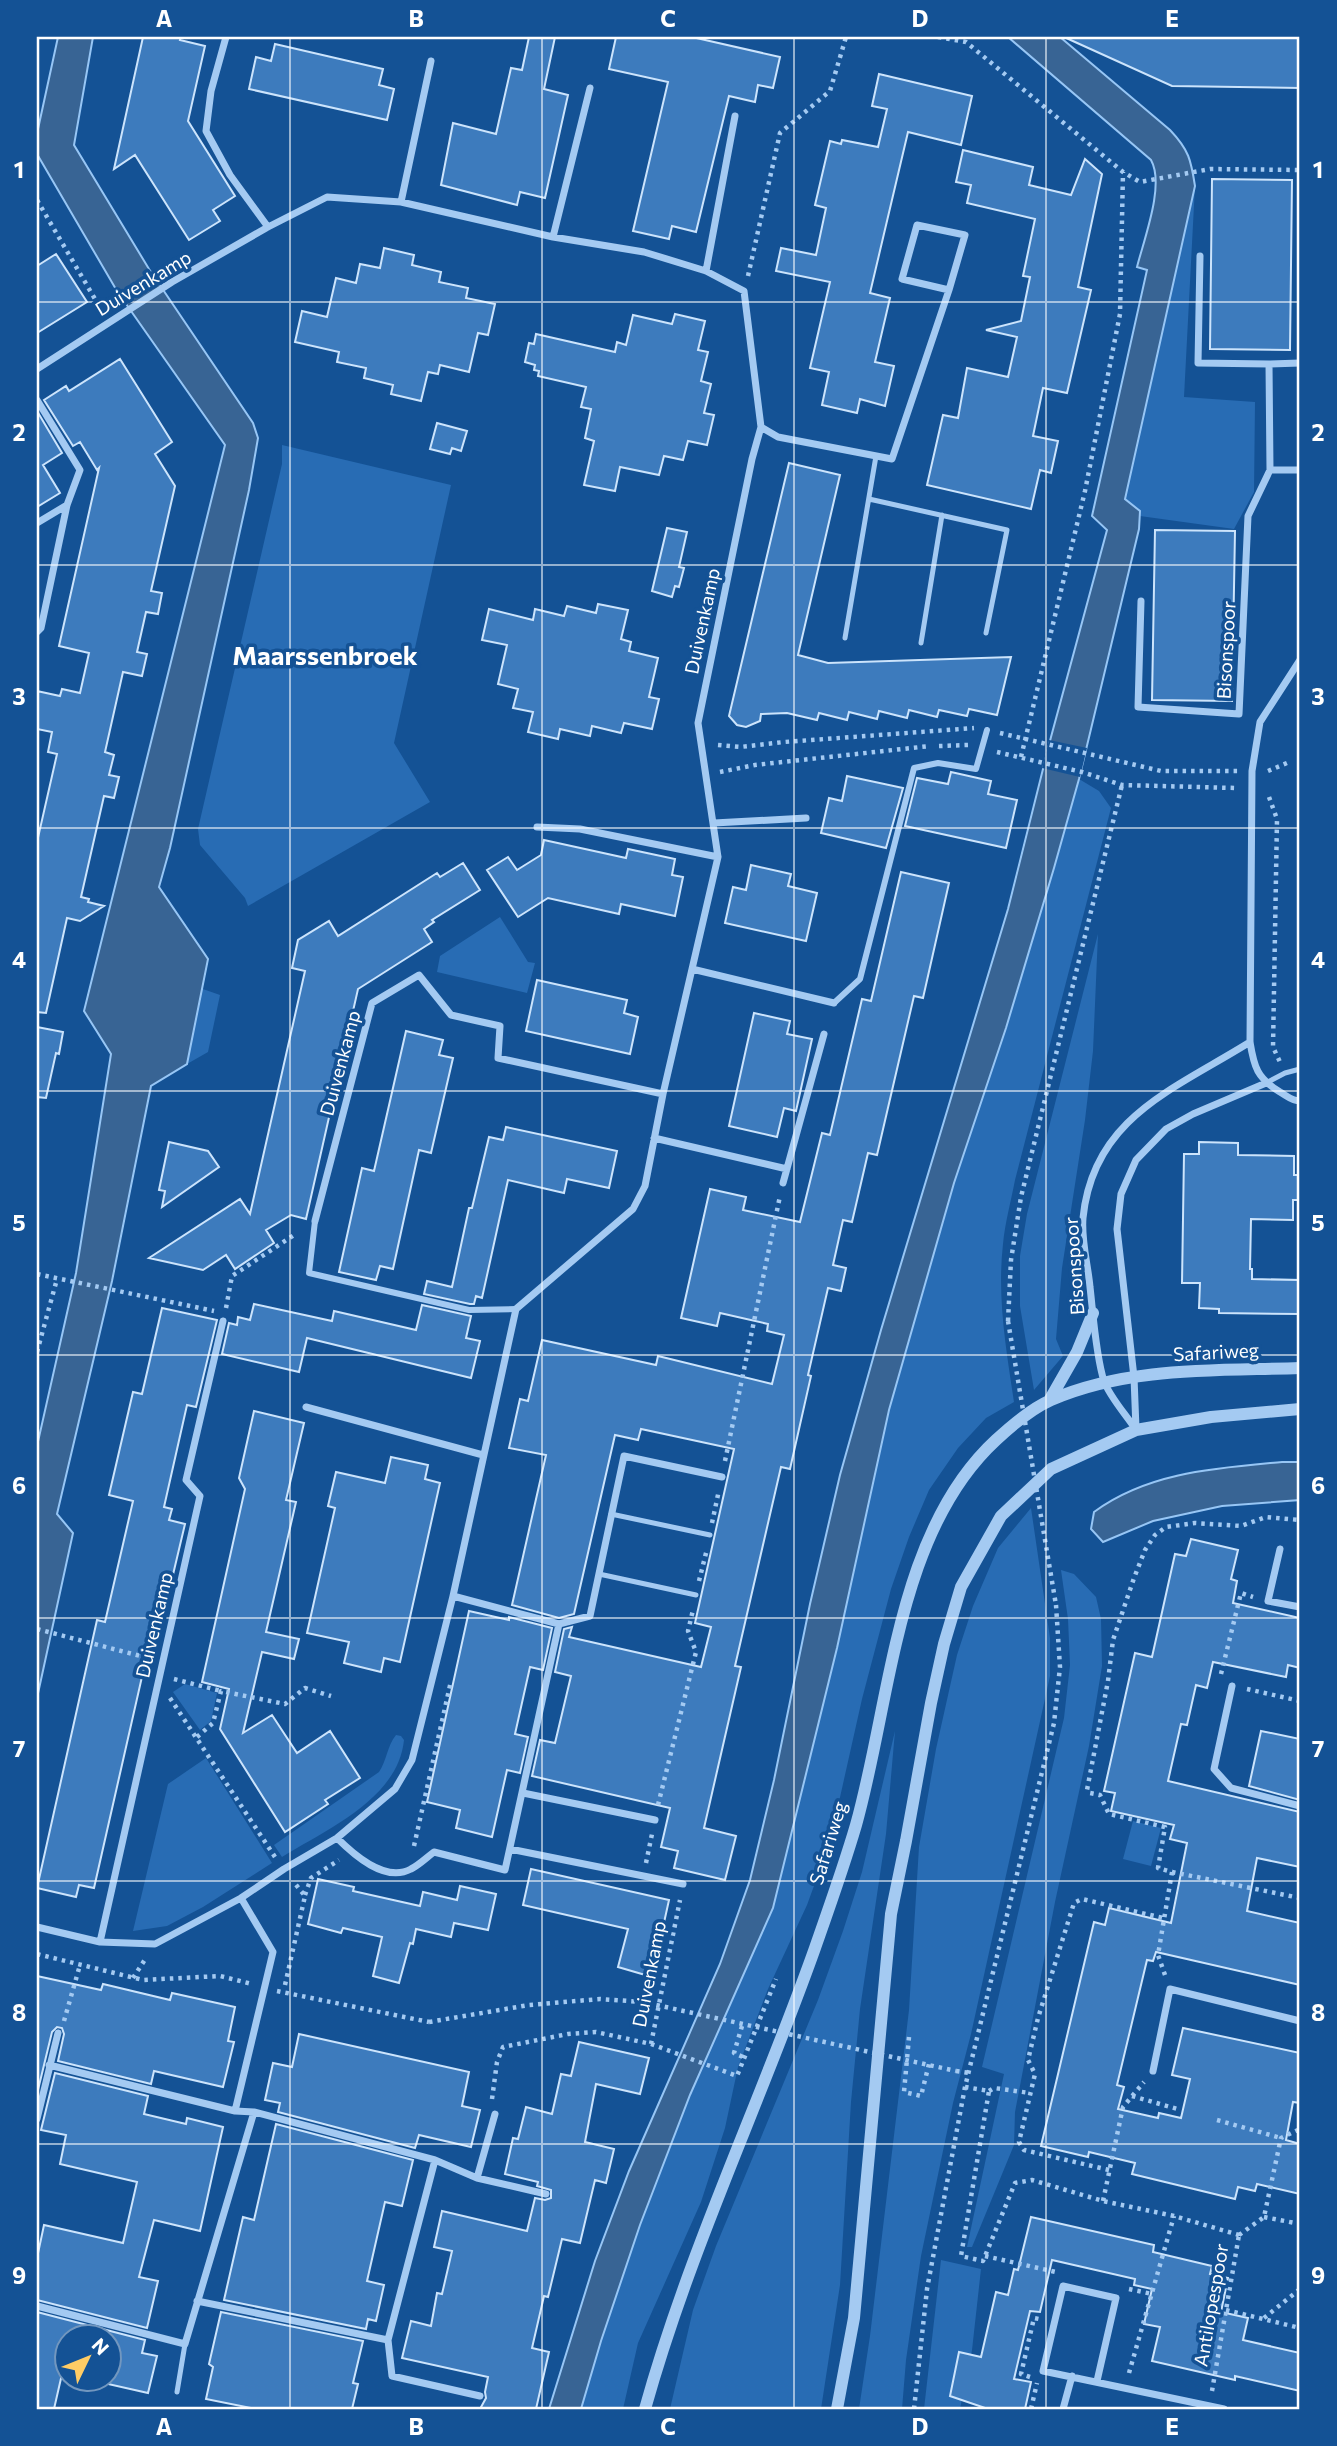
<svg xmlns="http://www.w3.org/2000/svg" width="1337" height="2446" font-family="Commissioner,sans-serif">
<rect width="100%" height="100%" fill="#145295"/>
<!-- green -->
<path fill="#286cb4" d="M1195,186L1184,397L1255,402L1254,492L1234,529L1140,516V511L1125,499Z
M282,445L451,485L394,743L430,802L248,906L245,898L200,845L198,829L282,464Z
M1079,779L1099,791L1111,808L1015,1180C1011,1201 1005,1223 1003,1244C997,1297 1006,1349 1014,1402L986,1418L958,1448L929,1490L909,1537L891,1589L862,1699L830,1842L807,1905L768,1989L738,2067L725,2128L701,2202L638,2343L623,2409H581L601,2341L640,2225L690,2095L773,1908L837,1648L889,1410L954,1183L1006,1028Z
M500,917L528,962L535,963L527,993L437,972L440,956Z
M1098,934L1093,1051L1085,1120L1062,1268L1056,1339L1063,1356L1034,1390L1020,1306V1256L1027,1214Z
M200,988L220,995L208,1052L187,1064Z
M1031,1508L1050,1638V1676L971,2034L953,2103L921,2256L906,2360L902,2409H859L870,2336L909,2010L919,1847L936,1749L957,1655L973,1606L998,1548Z
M1061,1570L1074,1574L1096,1597L1101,1619L1102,1666L1089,1746L1055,1902L1015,2112L1014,2145L972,2247H967L1004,2074L982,2067L1064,1718L1070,1665L1068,1619Z
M185,1684L217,1693L211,1721L200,1730L173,1692Z
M895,1731L886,1834L860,2009L851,2102L840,2285L821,2409H670L693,2310L716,2246L818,2000L843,1931L862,1872Z
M396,1735L401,1736L404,1740C398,1799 327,1829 282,1857L274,1845L379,1772C387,1760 387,1746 396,1735Z
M206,1758L272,1863L203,1907L167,1926L133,1931L168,1784Z
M1133,1821L1161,1828L1151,1866L1123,1859Z
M941,2260L981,2269L972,2350L960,2409H924Z"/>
<!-- water -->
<path fill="#386494" stroke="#97c6f5" stroke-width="2" d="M58,37H93L74,145L149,269L253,423L258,438L249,490L170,848L159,887L208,959L187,1064L151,1086L112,1281L57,1514L73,1533L37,1698V1446L76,1273L111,1054L84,1011L225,445L117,291L37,154L38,129Z
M1008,37H1060L1170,130C1189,150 1191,160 1195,186L1125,499L1140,511L1139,529L1079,779L1054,868L1006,1028L954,1183L889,1410L837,1648L773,1908L690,2095L640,2225L601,2341L581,2409H549L595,2261L629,2171L720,1964L750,1880L774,1780L810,1604L840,1475L881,1330L1008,909L1051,737L1107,530L1092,516L1147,270L1137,267C1144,239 1165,185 1151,160Z
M1282,1462H1300V1500L1222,1506L1153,1521L1103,1542L1091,1529L1094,1512C1148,1472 1217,1468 1282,1462Z"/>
<!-- pier -->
<path fill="#145295" d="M1049,740L1087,748L1080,777L1042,768Z"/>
<!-- building -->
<path fill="#3d7bbd" stroke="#cce4fc" stroke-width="2" d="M143,37H181L180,40L205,46L188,121L235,196L213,210L220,221L189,240L135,155L114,169Z
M529,37H555L544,89L568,95L545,198L520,192L517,205L441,185L453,123L496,134L511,68L522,70Z
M616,37H692L780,57L773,88L758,85L755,102L729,96L696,232L672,226L669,239L633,231L668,82L609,69Z
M1064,37H1300V88L1172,86Z
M275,44L383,69L379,85L394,89L387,120L249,89L256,57L271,61Z
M879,74L972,96L961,145L908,132L870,293L890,298L875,362L894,366L885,406L860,399L857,413L822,405L829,372L810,368L830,282L776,271L781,248L816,255L826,208L815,205L830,141L841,144L842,140L878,147L887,109L872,106Z
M963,150L1033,167L1029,185L1071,195L1085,159L1102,174L1078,287L1091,290L1067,393L1043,388L1033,436L1058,441L1051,473L1040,470L1031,509L927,485L943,415L958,418L967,368L1008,377L1017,337L986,330L1021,321L1030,277L1023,276L1035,219L967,203L971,185L956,182Z
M1212,179L1292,180L1290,350L1210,349Z
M384,248L414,255L412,265L441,272L439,282L468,288L466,298L495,304L488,335L478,333L469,372L440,365L438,374L428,372L421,401L391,394L393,385L364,378L366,368L337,362L339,352L295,342L302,311L327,317L336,278L356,283L360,264L380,268Z
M56,254L87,302L37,333V266Z
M675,314L705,321L698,350L708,352L701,381L711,384L704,413L714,415L707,445L688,441L683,460L664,456L659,475L620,467L615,491L584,485L594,441L585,438L591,409L581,407L586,387L538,376L539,371L534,370L535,365L525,362L529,343L534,344L536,334L615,352L617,342L626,345L633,315L672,324Z
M120,359L172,442L155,454L175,486L151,591L162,593L158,614L146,612L137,652L147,654L142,676L123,672L105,752L114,755L109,775L119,777L114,798L104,796L81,897L89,899L88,902L104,906L80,921L67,918L46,1013L37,1012V842L57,754L48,752L52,732L37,729V691L60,696L62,689L80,693L89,653L59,646L99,468L97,470L80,442L73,446L44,400L66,386L69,391Z
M37,411L62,453L43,465L60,493L37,507Z
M437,423L467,431L461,451L452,448L450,454L430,449Z
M789,463L840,475L798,655L828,663L1011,657L997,715L969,709L967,716L939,710L937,717L909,710L907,718L879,711L877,719L849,712L847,720L819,713L817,720L787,713L761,714L760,721L746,727L737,725L729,716Z
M667,528L687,532L679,567L684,568L679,587L675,586L672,597L652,591Z
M1155,530L1235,531L1232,701L1152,700Z
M598,604L628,610L621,639L631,642L629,651L658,658L649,697L659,699L652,729L624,723L621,733L592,726L590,736L560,729L558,739L528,732L533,712L513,708L518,689L498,684L507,645L482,640L489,609L533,620L535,609L564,616L567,606L596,613Z
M951,772L991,781L988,794L1017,800L1006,848L905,826L917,778L948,784Z
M847,776L903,788L886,848L821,833L829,798L842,801Z
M544,840L626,858L628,849L675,859L672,875L683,877L675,916L621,904L619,914L548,898L518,917L487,870L508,857L517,870L541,855Z
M463,863L480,890L432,920L434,922L424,929L432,942L358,989L306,1219L291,1215L266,1230L274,1243L235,1269L226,1255L203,1270L149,1258L240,1199L250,1214L305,971L292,968L298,940L329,921L338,936L437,873L440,877Z
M751,865L791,874L788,886L817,893L806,941L725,923L733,887L746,890Z
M901,872L949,883L923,998L914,996L877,1155L868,1153L852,1222L843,1220L833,1265L846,1268L841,1291L828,1288L808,1375L811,1376L790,1469L781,1467L735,1666L741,1667L704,1828L736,1836L725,1880L674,1868L678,1851L661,1847L670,1808L532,1776L540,1740L555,1743L571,1676L555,1672L564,1629L572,1627L569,1637L701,1667L711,1627L695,1623L734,1449L641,1429L638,1440L615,1435L574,1614L559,1618L512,1605L546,1455L509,1448L520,1399L528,1401L542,1340L656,1365L658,1356L772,1384L784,1335L767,1331L768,1324L720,1313L717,1326L681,1318L710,1189L746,1197L743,1210L800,1222L822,1133L830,1135L862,999L871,1001Z
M537,980L627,1000L624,1013L638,1017L630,1054L526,1031Z
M754,1013L790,1021L787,1034L812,1039L796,1111L784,1108L777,1137L729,1126Z
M37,1027L63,1032L59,1054L56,1053L46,1098L37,1097Z
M406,1031L443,1040L439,1055L453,1058L431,1153L419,1150L393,1269L380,1266L376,1280L339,1272L362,1168L374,1171Z
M506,1127L617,1151L609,1188L567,1179L564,1193L508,1180L482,1298L476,1296L474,1304H470L424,1294L427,1281L452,1287L469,1208H472L489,1137L503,1140Z
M169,1142L208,1151L219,1167L162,1207L165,1191L159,1190Z
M1199,1142L1238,1143V1155L1294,1156V1175H1300V1200H1293V1220L1251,1219L1250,1269H1252V1279L1300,1280V1314L1219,1313V1309L1199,1308L1200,1283H1182L1184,1154H1199Z
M254,1304L332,1321L334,1311L416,1330L422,1305L471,1316L466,1338L480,1341L471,1378L307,1338L299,1372L222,1354L229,1323L237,1325L238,1317L250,1320Z
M162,1308L217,1320L196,1407L187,1405L164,1507L172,1509L169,1520L185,1524L158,1638L151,1637L94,1888L79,1885L76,1897L37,1888L97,1620L105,1622L133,1501L109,1495L133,1392L142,1394Z
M254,1411L304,1423L286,1500L296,1502L266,1632L299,1639L294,1659L262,1652L243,1733L272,1715L297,1753L330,1731L360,1778L325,1800L328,1804L285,1832L220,1729L229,1689L202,1682L245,1489L239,1478Z
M391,1457L428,1465L425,1479L440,1483L400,1662L384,1658L381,1672L344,1663L349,1642L307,1633L335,1508L328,1506L336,1472L385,1483Z
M1191,1539L1238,1550L1231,1579L1237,1581L1233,1603L1300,1618V1668L1288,1665L1286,1677L1213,1662L1207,1688L1196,1685L1187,1725L1181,1724L1168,1781L1300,1812V1867L1257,1858L1247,1911L1300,1923V1985L1156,1952L1153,1961L1147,1960L1117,2085L1124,2087L1118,2109L1158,2118L1159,2113L1181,2118L1190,2079L1172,2075L1183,2028L1300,2053V2103L1293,2102L1286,2140L1300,2144V2194L1257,2184L1255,2191L1238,2187L1235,2199L1132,2174L1135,2163L1089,2152L1088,2157L1041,2146L1094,1922L1105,1925L1109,1908L1171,1923L1187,1843L1170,1839L1174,1825L1111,1811L1115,1793L1104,1791L1135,1653L1152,1657L1175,1554L1186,1556Z
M469,1611L509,1620V1617L552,1628L543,1670L530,1667L515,1734L528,1737L520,1773L507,1770L492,1837L456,1828L460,1810L427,1802Z
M1261,1731L1300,1739V1800L1249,1786Z
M531,1869L669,1900L652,1977L618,1967L628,1929L523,1905Z
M318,1879L354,1887L353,1891L420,1906L423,1892L457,1900L460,1886L496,1894L488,1930L454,1923L451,1937L416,1929L413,1944L410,1943L399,1983L373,1976L382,1937L343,1928L341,1933L308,1924Z
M37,1976L101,1990L103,1984L170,2000L172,1993L235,2007L228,2041L234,2042L223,2087L154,2071L151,2084L58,2061L64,2034L62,2028L57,2027L52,2032L37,2094Z
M299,2034L469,2072L462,2106L480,2110L471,2147L419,2135L415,2148L278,2112L280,2103L265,2100L273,2063L292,2067Z
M579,2042L649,2058L640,2094L596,2084L585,2142L614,2149L606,2183L595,2180L580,2243L562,2239L548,2297L544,2296L532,2348L549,2352L536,2409H480L486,2398L485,2392L488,2377L402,2358L411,2321L431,2326L437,2293L442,2294L452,2251L434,2247L442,2211L527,2231L535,2198L545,2200L551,2198V2190L537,2186L538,2182L505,2174L513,2138L518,2139L526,2107L552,2114L561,2074L571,2076Z
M55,2073L148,2096L144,2114L186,2124L187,2118L223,2127L200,2231L154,2220L139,2277L158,2281L147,2328L37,2300V2258L44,2225L123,2243L137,2182L60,2164L66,2135L41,2130Z
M276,2124L413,2160L402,2206L385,2202L367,2281L384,2285L376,2321L368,2319L366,2329L224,2300L243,2217L254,2220Z
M1031,2217L1154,2245L1153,2252L1212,2266L1210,2274L1228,2278L1221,2312L1248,2318L1243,2340L1300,2353V2391L1235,2376V2380L1152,2361L1160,2327L1144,2324L1152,2289L1134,2285L1135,2279L1052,2260L1040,2312L1030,2311L1014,2379L1031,2382L1025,2409H988L950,2396L959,2352L981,2357L996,2292L1008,2295L1014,2269L1018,2270Z
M37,2312L145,2340L142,2353L157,2356L148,2393L108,2384V2337H66V2375L62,2374L54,2409H37Z
M221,2312L363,2341L353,2383L358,2384L352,2409H256L206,2399L213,2367L209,2364Z"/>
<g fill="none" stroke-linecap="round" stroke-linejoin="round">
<!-- path -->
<path stroke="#a4caf2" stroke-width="4.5" stroke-dasharray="3.5 5" stroke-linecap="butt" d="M938,37L966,42L1123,172L1140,182L1210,169L1300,170
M37,200L102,311
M748,276L780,133L830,91L846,37
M1000,733L1161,771H1238
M718,745L740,747L784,742L974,728
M939,746L968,745
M997,752L1082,772L1122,785L1236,788
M1021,757L1085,491L1120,314L1123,172
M1268,771L1287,763
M720,772L755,765L930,746
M1269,797L1277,819L1273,1047L1280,1062
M37,1274L214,1311
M226,1308L232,1276L297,1233
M1008,1321L1011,1260L1021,1197L1122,785
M37,1352L57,1279
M725,1461L780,1196
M712,1523L719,1490
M699,1581L707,1549
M37,1629L148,1658
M1221,1674L1241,1593L1253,1597
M174,1679L221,1691
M1247,1689L1300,1701
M170,1698L275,1857
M197,1737L213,1723L221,1691L285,1704L305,1688L331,1696
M658,1805L696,1652L688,1631L693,1610
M414,1846L451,1681
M646,1863L652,1834
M1172,1872L1300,1898
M305,1895L311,1878L339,1860
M37,1954L143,1980L220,1976L252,1984
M1165,1975L1158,1955L1172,1872L1158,1868L1165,1827L1109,1814L1100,1795L1090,1793L1087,1790L1108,1681L1113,1640L1134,1578L1145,1550L1155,1535L1166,1527L1195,1523L1241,1526L1266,1517L1300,1520
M133,1978L146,1958
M285,1985L305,1896L293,1881
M277,1991L429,2022
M64,2021L80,1965
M742,2026L734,2053L743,2057
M909,2037L904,2092L921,2096L929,2064
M651,2044L737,2076L776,1979
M956,2071L970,2073
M965,2087L989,2091L961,2256L983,2261L1015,2183L1032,2180L1103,2201L1174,2216L1239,2235
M989,2091L994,2088L1030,2093
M1132,2096L1181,2110
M492,2099L497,2062L503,2047L568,2034L596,2032L651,2044L680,1900
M1217,2120L1281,2138
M1109,2170L1024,2150L1019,2142L1035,2074L1028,2060L1038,2018L1074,1903L1082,1899L1163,1918
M1103,2201L1123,2107L1144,2082
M1264,2217L1300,2224
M1239,2235L1264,2217L1281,2138L1300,2129
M985,2256L1056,2272
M1129,2289L1152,2294
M1226,2310L1300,2328
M1264,2318L1300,2289
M1129,2373L1174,2216
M1030,2377L1021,2374L1034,2318L1039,2319
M1212,2391L1239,2235
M914,2409L927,2289L965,2087L1054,1723L1060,1667L1056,1605
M1031,2409L1037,2383"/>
<!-- service -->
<path stroke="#a4caf2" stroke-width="5" d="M869,499L1007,530L986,633
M845,638L876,456
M921,643L942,515
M1266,1083L1285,1073L1300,1069
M611,1514L710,1535
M599,1574L696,1595
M177,2392L185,2344"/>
<!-- pedestrian -->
<path stroke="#a4caf2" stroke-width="6" d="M834,1003L860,979L914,768L938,763L976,769L987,730
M315,1221L309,1273L469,1310L516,1309"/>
<!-- minor -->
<path stroke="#a4caf2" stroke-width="7" d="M226,37L211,91L206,131L230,175L268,227
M401,202L431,61
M553,237L590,88
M1200,256L1198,363L1269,364
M706,271L735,116
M37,369L172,282L268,227L327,197L401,202L553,237L644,252L706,271L744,291L761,427L752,459L698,723L718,857L663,1094L645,1186L633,1209L516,1309L453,1596L412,1760L395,1789L337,1838L284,1869L241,1898L155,1944L100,1942L37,1927
M37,400L80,470L67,505L41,628L37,632
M761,427L778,437L892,459L949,290L965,235L917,225L902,279L949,290
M1270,470H1300
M37,523L67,505
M1141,601L1138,707L1239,714L1248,516L1270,470L1269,364L1300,363
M1300,660L1260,722L1252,771L1250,1042C1254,1067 1257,1078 1280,1092C1287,1096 1292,1101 1300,1101
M714,823L806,818
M537,827L580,829L718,857
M692,969L834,1003
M654,1138L787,1169
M783,1183L824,1034
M315,1221L372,1003L419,975L451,1015L500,1026L498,1058L663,1094
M306,1407L483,1455
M1136,1429L1134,1377L1117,1229L1121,1194L1136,1160L1166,1129L1193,1114L1266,1083
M1136,1430C1127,1416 1109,1396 1104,1381C1096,1357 1093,1313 1090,1287C1088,1265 1081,1240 1083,1218C1093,1117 1175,1089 1250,1042
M1280,1549L1268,1601L1300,1607
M453,1596L559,1624L590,1616L624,1456L722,1477
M1232,1686L1214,1769L1231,1788L1300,1806
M523,1793L655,1820
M337,1838C354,1855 385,1883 411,1869C419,1865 426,1858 434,1852L505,1870L559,1624
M510,1849L683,1884
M100,1942L200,1496L186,1480L223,1321
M49,2065L235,2111L254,2112L435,2160L477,2178L546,2194
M1153,2071L1170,1989L1300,2021
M235,2111L273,1952L241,1898
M37,2119L58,2033
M435,2160L388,2340L392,2376L480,2396
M477,2178L495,2114
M197,2301L388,2340
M37,2306L185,2344L254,2112
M1097,2381L1116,2298L1063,2286L1043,2371L1224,2409
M1063,2409L1072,2376"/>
<!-- tertiary -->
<path stroke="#a4caf2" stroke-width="12" d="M1049,1401L1077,1352L1093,1313
M645,2409C689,2251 760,2103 815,1948C829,1908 844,1866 856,1825C891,1701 896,1532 996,1440C1011,1426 1033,1408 1051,1400C1129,1366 1218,1371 1300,1368
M837,2409L854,2318L891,1914L906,1841L931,1703L944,1644L961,1587L1001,1516L1051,1469L1136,1430L1211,1417L1300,1409"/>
<!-- path-bridge -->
<path stroke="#a4caf2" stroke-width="4.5" stroke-dasharray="3.5 5" stroke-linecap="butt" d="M1008,1321L1056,1605
M429,2022L529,2005L600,1999L643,2002L956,2071"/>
</g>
<!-- grid -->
<path fill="none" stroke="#fff" stroke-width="2" stroke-opacity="0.55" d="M290,37V2409M542,37V2409M794,37V2409M1046,37V2409M37,302H1300M37,565H1300M37,828H1300M37,1091H1300M37,1355H1300M37,1618H1300M37,1881H1300M37,2144H1300"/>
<g text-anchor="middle" stroke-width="7" stroke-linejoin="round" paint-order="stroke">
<!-- street labels -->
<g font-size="19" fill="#fff" stroke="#145295">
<text transform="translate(143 283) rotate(-31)" y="7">Duivenkamp</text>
<text transform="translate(702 621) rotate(-78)" y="7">Duivenkamp</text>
<text transform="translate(1226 650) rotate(-87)" y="7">Bisonspoor</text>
<text transform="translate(340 1063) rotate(-75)" y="7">Duivenkamp</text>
<text transform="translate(1074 1266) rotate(-94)" y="7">Bisonspoor</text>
<text transform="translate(1216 1352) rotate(-3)" y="7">Safariweg</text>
<text transform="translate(154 1625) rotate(-77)" y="7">Duivenkamp</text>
<text transform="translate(828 1843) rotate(-73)" y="7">Safariweg</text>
<text transform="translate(649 1974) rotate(-79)" y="7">Duivenkamp</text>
<text transform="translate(1211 2305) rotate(-80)" y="7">Antilopespoor</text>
</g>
<!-- district labels -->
<g font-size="26" font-weight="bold" fill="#fff" stroke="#145295">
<text x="325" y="665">Maarssenbroek</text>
</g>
</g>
<!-- border -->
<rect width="1337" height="2446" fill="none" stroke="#145295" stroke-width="77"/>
<!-- north arrow -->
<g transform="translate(88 2358) rotate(47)"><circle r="33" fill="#145295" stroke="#7297bf" stroke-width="2"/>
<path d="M0-5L12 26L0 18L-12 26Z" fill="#ffcc65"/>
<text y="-10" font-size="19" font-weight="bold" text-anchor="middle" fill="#ffffff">N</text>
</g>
<rect x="38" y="38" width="1260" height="2370" fill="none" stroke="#fff" stroke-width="2.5"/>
<g font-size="23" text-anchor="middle" font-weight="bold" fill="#fff">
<text x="164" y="27">A</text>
<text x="416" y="27">B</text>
<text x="668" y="27">C</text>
<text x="920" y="27">D</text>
<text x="1172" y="27">E</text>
<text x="19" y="178">1</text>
<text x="1318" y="178">1</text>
<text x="19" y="441">2</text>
<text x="1318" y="441">2</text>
<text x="19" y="705">3</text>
<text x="1318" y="705">3</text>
<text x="19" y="968">4</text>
<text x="1318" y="968">4</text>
<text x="19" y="1231">5</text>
<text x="1318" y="1231">5</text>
<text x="19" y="1494">6</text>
<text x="1318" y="1494">6</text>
<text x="19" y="1757">7</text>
<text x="1318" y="1757">7</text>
<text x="19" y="2021">8</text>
<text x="1318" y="2021">8</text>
<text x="19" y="2284">9</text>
<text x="1318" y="2284">9</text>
<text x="164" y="2435">A</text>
<text x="416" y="2435">B</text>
<text x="668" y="2435">C</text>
<text x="920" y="2435">D</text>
<text x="1172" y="2435">E</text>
</g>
</svg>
